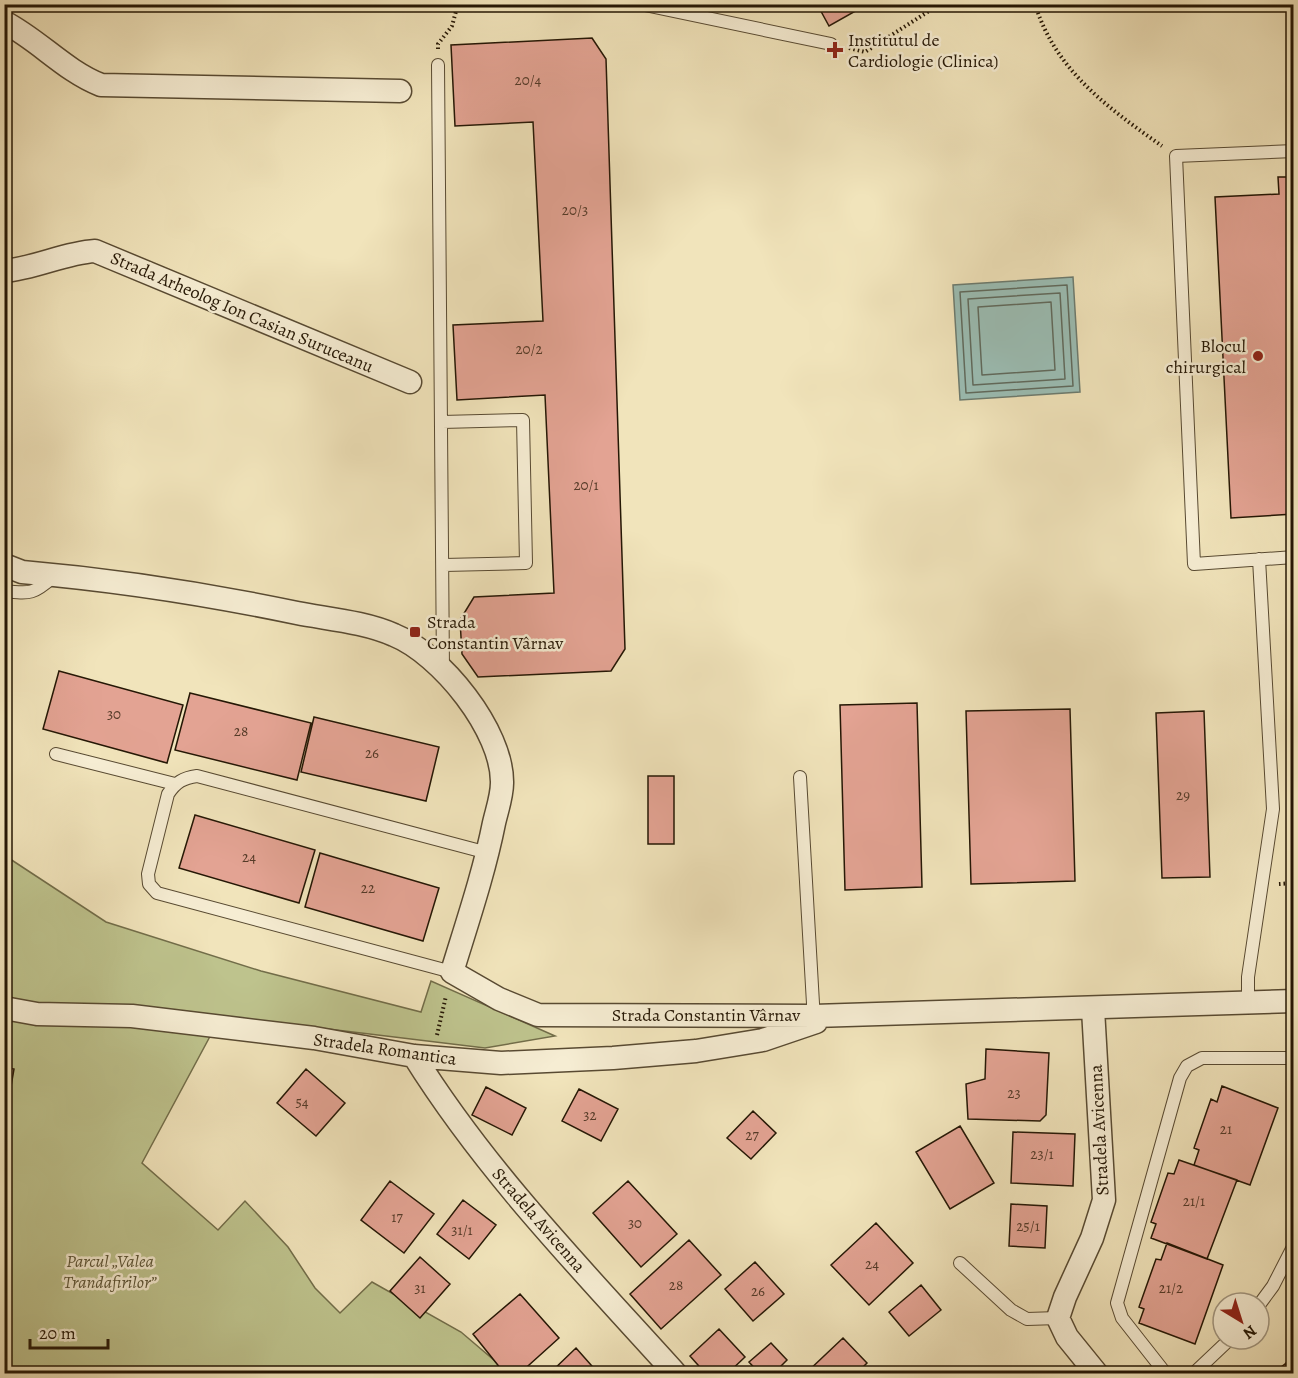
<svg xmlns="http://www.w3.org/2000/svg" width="1298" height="1378" font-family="Alegreya,serif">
<rect width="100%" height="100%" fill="#f1e4bb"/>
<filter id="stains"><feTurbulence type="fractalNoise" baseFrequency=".00333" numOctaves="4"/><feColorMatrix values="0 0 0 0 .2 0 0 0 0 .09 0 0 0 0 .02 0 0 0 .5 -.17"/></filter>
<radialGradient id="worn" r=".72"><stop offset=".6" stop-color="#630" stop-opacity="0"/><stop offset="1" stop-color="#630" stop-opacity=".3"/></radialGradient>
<!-- green -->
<path fill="#bec38d" stroke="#726d49" stroke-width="1.5" d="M4,855L106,922L261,971L421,1012L431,981L555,1036L485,1048L221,1016L142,1163L218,1230L245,1201L288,1247L315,1288L340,1313L372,1282L461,1332L509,1373H5Z"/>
<!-- water -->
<path fill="#9bbeb5" stroke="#6c7b6f" stroke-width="1.5" d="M1073,277L1080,392L960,400L953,285Z"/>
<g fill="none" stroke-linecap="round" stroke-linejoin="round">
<!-- shore -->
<path stroke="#606a5d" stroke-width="1.5" d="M1067,285L1073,386L966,393L960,292Z
M1060,293L1065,379L973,385L968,299Z
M1051,302L1055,370L982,375L978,307Z"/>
</g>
<!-- building -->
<path fill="#e3a393" stroke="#251705" stroke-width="1.5" d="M817,4H868L829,26Z
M592,38L606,59L625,649L611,671L478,677L462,654L460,620L474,597L554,593L545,395L457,400L453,325L543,321L533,122L455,126L451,45Z
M1278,177H1294V514L1231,518L1215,197L1279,194Z
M59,671L183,705L167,763L43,729Z
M190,693L311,723L297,780L175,750Z
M917,703L922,887L845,890L840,705Z
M1070,709L1075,881L971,884L966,711Z
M1204,711L1210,877L1162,878L1156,713Z
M314,717L439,747L426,801L301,772Z
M648,776H674V844H648Z
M195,815L315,850L299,903L179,868Z
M320,853L439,888L423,941L305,907Z
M986,1049L1049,1053L1046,1115L1040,1121L968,1119L966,1084L985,1079Z
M4,1067L14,1069L7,1109H4Z
M306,1069L345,1103L316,1136L277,1103Z
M1222,1086L1278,1108L1250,1185L1194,1165L1199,1150L1194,1148L1211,1099L1217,1102Z
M486,1087L526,1108L512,1135L472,1115Z
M579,1089L618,1109L601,1141L562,1121Z
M753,1111L776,1133L751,1159L727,1138Z
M960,1126L994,1183L950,1209L916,1152Z
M1013,1132L1075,1134L1073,1186L1011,1183Z
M1179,1160L1237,1180L1207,1259L1151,1238L1156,1224L1151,1222L1168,1173L1174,1174Z
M390,1181L434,1214L404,1253L361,1220Z
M628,1181L677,1234L641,1267L593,1213Z
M463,1200L496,1225L469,1259L437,1234Z
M1011,1204L1047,1206L1045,1248L1009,1246Z
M876,1223L913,1263L869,1305L831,1265Z
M689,1240L721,1275L661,1329L630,1294Z
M1167,1243L1223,1265L1195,1344L1139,1323L1144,1309L1139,1307L1156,1259L1161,1260Z
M420,1257L450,1284L420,1318L390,1291Z
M755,1262L784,1294L753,1321L725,1289Z
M921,1285L941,1310L909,1336L889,1312Z
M520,1294L559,1338L519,1374H505L473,1334Z
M719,1329L745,1357L727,1374H706L690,1356Z
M843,1338L867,1363L856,1374H805Z
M771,1343L787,1360L773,1374H760L749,1362Z
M576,1348L599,1374H549Z
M1294,1354V1374H1293L1285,1364Z
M1285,1364L1293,1374H1272Z"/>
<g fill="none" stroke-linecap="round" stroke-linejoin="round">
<defs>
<path id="lane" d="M640,4L831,44
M438,65L443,670
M1294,151L1176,156L1194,564L1294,557
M442,422L523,420L526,563L444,565
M4,591C31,594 34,594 54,576
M56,754L175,784
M800,777L814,1021
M452,972L157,893L149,884L148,874L168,794C176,782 183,778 197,776L488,853
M1248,1002V977L1273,809L1259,559
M960,1263L1011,1310L1027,1319L1058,1318
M1259,1305L1273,1286L1294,1245
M1166,1374L1122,1318L1117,1303L1180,1078L1187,1066L1202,1058H1294
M1193,1374L1230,1339"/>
<path id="street" d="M4,22C39,40 65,71 101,85L400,91
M4,271C36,268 64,253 95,251L410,382
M4,565L22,572C115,580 206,594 297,613C328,619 365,622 394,635C441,654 503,731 502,783C502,796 497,810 494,823C484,873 467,923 452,972L499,999L538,1015L814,1016L1294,1001
M4,1008L37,1014L132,1016L314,1038L414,1056L501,1063L613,1058L696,1051L763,1040L816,1022
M1093,1009L1104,1200L1092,1238L1065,1297L1058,1318L1067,1337L1097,1374
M414,1056C487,1173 584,1272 676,1374"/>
</defs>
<!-- lane casing -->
<use href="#lane" stroke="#584a32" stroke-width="14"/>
<!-- street casing -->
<use href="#street" stroke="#584a32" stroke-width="25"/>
<!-- path -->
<path stroke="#251705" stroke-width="4" stroke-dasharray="1.5 3" stroke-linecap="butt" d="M1035,4C1055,70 1108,108 1162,146
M849,48L865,52L940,4
M438,49V44L452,26L458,4
M1279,884L1294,883
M437,1035L446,996"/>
<!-- lane -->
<use href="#lane" stroke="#f6edd3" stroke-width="12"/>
<!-- street -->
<use href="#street" stroke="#f6edd3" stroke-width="22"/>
</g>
<!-- markers -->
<g fill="#8f2418" stroke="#f6edd3" stroke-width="2">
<path d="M832 41h6v6h6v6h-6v6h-6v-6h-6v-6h6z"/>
<circle cx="1258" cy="356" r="6"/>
<rect x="409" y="626" width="12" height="12" rx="3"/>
</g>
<g text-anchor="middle" stroke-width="5" stroke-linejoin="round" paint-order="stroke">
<!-- number labels -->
<g font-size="15" fill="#543a28">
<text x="528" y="85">20/4</text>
<text x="575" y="215">20/3</text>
<text x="529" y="354">20/2</text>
<text x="586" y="490">20/1</text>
<text x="114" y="719">30</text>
<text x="241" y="736">28</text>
<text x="372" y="758">26</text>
<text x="1183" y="800">29</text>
<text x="249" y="862">24</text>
<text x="368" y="893">22</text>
<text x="1014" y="1098">23</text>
<text x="302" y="1107">54</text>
<text x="590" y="1120">32</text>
<text x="1226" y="1134">21</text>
<text x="752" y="1140">27</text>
<text x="1042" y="1159">23/1</text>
<text x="1194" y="1206">21/1</text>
<text x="397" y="1222">17</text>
<text x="635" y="1228">30</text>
<text x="1028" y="1231">25/1</text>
<text x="462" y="1235">31/1</text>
<text x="872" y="1269">24</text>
<text x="676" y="1290">28</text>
<text x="420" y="1293">31</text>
<text x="1171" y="1293">21/2</text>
<text x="758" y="1296">26</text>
</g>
<!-- poi labels -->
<g font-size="18" fill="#251705" stroke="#f6edd3" text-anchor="start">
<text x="848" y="46">Institutul de<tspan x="848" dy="21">Cardiologie (Clinica)</tspan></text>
<text x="1246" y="352" text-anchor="end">Blocul<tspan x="1246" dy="21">chirurgical</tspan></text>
<text x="427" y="628">Strada<tspan x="427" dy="21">Constantin Vârnav</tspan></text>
</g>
<!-- street labels -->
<g font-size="18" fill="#251705" stroke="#f6edd3">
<text transform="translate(242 312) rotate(23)" y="6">Strada Arheolog Ion Casian Suruceanu</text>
<text x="706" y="1021">Strada Constantin Vârnav</text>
<text transform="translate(385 1049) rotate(8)" y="6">Stradela Romantica</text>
<text transform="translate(1099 1130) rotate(-93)" y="6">Stradela Avicenna</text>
<text transform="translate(539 1220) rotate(49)" y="6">Stradela Avicenna</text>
</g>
<!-- park labels -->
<g font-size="18" font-style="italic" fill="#5b5335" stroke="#f6edd3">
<text x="110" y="1267">Parcul „Valea<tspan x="110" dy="21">Trandafirilor”</tspan></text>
</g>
</g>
<!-- margin -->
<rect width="1298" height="1378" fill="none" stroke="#f1e4bb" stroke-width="24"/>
<rect x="6" y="6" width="1286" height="1366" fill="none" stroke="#251705" stroke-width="3"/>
<rect x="12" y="12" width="1274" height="1354" fill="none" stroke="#251705" stroke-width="1.5"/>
<!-- north arrow -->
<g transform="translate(1241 1321) rotate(142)"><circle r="28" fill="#f6edd3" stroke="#a29781" stroke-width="1.5"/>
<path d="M0-4.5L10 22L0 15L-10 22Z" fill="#8f2418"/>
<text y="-9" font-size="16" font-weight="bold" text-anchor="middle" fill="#251705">N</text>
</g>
<!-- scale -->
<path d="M30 1339v9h78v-9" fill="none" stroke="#251705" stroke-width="3"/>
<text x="39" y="1339" font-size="18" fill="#251705" stroke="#f6edd3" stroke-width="4.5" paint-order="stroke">20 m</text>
<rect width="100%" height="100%" filter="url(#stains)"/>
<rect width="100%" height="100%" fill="url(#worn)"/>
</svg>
